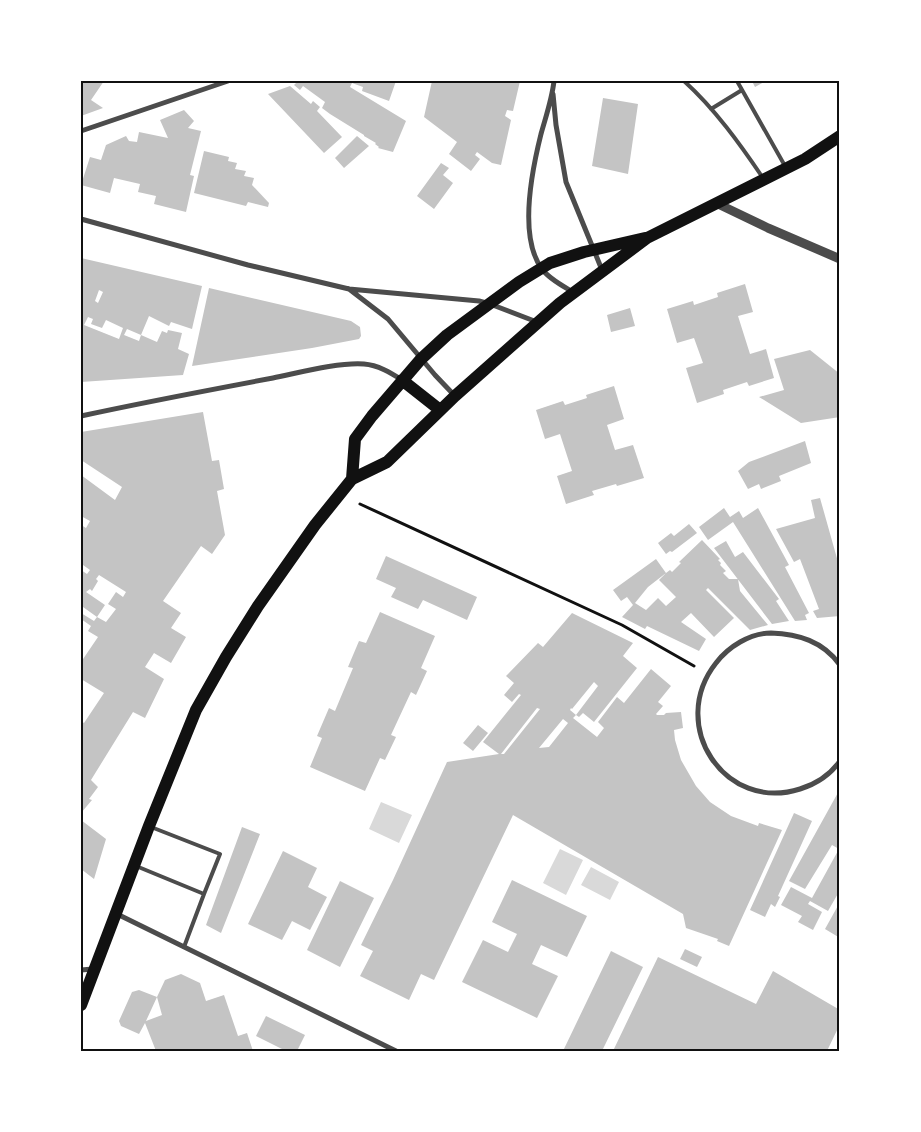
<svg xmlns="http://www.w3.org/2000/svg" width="921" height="1132" font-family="'Sofia Sans Condensed',sans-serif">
<rect width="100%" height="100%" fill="#fff"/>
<!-- water -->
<path fill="#d9d9d9" d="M381,802L412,815L399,843L369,829Z
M560,849L583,860L566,895L543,883Z
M591,867L619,882L610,900L581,885Z"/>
<!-- building -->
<path fill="#c4c4c4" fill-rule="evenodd" d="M81,81H104L91,100L103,108L81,116Z
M298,81H396L389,101L362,91L363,87L352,83L350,87L406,121L393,152L378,148L379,147L375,144L376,143L364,136V135L330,114L322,108L325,102L303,86L300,90L294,85Z
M432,81H520L513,111L507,110L505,116L511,120L501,165L492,163L477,152L475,155L480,159L471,171L449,154L457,142L424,117Z
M752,81H766L755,87Z
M290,86L311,104L313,101L320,107L317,111L342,137L324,153L268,94Z
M603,98L638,104L628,174L592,166Z
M184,110L194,121L188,128L201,131L190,175L194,176L186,212L154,204L156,196L138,192L140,184L114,178L110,193L81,185L90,157L101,160L106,145L126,136L129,141L137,142L139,132L168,138L160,120Z
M357,136L369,146L344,168L335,158Z
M204,151L229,157L228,161L237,163L235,169L246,171L244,176L254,178L252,185L269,203L268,207L248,202L246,206L194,193Z
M441,163L449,168L443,175L453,183L434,209L417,196Z
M81,258L202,286L192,329L171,322L169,326L149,316L141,335L157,342L162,331L167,333L168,330L182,333L178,349L189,354L183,375L81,382ZM99,290L103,292L98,303L95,301ZM88,317L93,319L91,324L102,328L106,320L123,328L119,339L84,325ZM127,329L141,335L139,341L124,335Z
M745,284L753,312L738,316L750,354L766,349L774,378L749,386L747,382L723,390L724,394L697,403L686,368L703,363L694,338L677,343L667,309L693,301L694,305L718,297L717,293Z
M209,288L351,321L360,327L361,336L359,339L312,348L192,366Z
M630,308L635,326L611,332L607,315Z
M810,350L840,374V417L801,423L759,397L784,390L774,359Z
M614,386L624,419L607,425L615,450L633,445L644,478L617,486L616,484L592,491L594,495L566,504L557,476L572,471L560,434L545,439L536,410L563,401L565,405L587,398L586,395Z
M203,412L212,461L219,460L224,489L217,491L225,535L212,554L201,546L163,601L181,613L171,628L186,637L171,663L154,653L145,667L164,679L145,718L133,712L91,780L98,787L89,799L92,800L81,813V721L84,723L104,693L81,679V662L98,637L88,631L91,626L81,619V613L94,621L97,617L83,607L81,610V570L87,574L90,570L83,565L81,569V525L86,528L90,521L81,516V475L115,500L122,487L81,460V432ZM99,575L126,592L123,597L116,592L108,604L116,609L106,622L97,617L105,605L86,592L90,589L92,591L98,581L96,579Z
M805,441L811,463L779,476L781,481L761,489L759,484L748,489L738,471L749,462Z
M820,498L840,569V616L817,618L813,611L819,609L800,559L794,562L776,529L815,518L811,500Z
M724,508L730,517L739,511L743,518L758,508L789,565L785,567L809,613L805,615L807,620L795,621L733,522L708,540L699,527Z
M689,524L697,533L672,552L670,551L666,554L658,543L671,533L674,536Z
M702,540L720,559L718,560L721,563L720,565L726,571L723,573L729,579H738L740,591L768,625L750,630L708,588L706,590L734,618L714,637L691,613L681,622L706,639L699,651L647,626L645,629L622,617L633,605L627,597L621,601L613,590L656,559L666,573L670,570L672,572L681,563L679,562ZM666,573L659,580L676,597L666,606L658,598L646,610L635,603L648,587Z
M726,541L735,557L743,552L779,599L776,601L789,621L772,624L714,548Z
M386,556L477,597L467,620L423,600L418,609L391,597L396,588L376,579Z
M380,612L435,636L421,668L427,671L416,695L411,692L391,735L396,737L385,760L380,758L365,791L310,767L322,738L317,736L329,708L335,711L353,668L348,667L359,641L366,643Z
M572,613L633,643L623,656L637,668L594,722L583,713L579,717L576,715L573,718L597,737L604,728L598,722L617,697L624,703L651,669L671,686L658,702L663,706L656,714L657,715H664L666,713L681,712L683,728L674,730L675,740L681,760L696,786L710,802L731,816L758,826L759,823L782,830L729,946L717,941L718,939L686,928L683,914L513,815L434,980L421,974L409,1000L360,976L373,951L361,945L393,880L447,762L499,754L483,742L521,695L519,694L512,702L504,695L514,683L506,676L538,643L543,647ZM594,682L598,686L576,715L570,710L571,708L572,709ZM537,708L540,709L504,754H501ZM563,719L568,723L549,747L539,748Z
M478,725L488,733L473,751L463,743Z
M840,789V890L828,911L810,901L808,904L822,912L813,930L798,922L802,916L781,905L791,887L812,898L839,849L832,845L805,889L789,881Z
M794,813L812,821L778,896L780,897L775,907L771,904L765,917L750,910Z
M81,820L106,839L94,879L81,869Z
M242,827L260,834L221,933L206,925Z
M283,851L317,868L308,887L327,897L310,930L292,921L282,940L248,924Z
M512,880L587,916L567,957L541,945L532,964L558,976L537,1018L462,982L483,940L508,952L517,934L492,922Z
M340,881L374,898L340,967L307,950Z
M840,902V938L825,929Z
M685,949L702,957L697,967L680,959Z
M611,951L643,967L602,1051H563Z
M658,957L756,1004L773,971L840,1010V1024L827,1051H613Z
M181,974L200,983L206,1001L224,995L238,1036L247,1033L253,1051H156L145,1023L139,1034L121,1026L119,1021L132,992L139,990L157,997L165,980ZM157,997L162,1015L146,1021Z
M266,1016L305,1035L297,1051H286L256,1036Z"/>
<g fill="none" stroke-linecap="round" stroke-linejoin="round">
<!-- path -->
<path stroke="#111" stroke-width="3" d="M360,504L622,625L694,666"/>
<!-- service -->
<path stroke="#4c4c4c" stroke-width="4" d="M684,81C715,109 740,144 763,178
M737,81L785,166
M711,109L742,90
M136,866L204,894L220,854L151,827
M184,947L204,894"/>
<!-- minor -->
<path stroke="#4c4c4c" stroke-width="5" d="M554,81C552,99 546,116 541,134C532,170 518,237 542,269C549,279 563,286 573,292
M553,94L556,125L566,182L602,270
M81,131L228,81
M81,219L248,265L349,289L479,301L490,304L537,322
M349,289L388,319L435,375L455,396
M81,416C145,402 209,390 273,378C298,373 339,362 364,364C378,365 391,373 402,380
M840,665C823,641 798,634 771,633C750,633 728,647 716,663C667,725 725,813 800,789C816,784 830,775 840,761
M117,914L396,1051
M81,970L93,969"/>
<!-- tertiary -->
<path stroke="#4c4c4c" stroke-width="9" d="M716,203L768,228L840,259"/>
<!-- primary -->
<path stroke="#111" stroke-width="12" d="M402,380L440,410
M352,479L355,439L372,416L421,359L447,335L519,282L550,263L584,252L645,238
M81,1005L149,826L196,710L226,657L258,606L315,525L352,479L387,462L455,396L560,303L647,238L805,159L840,136"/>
</g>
<!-- border -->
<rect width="921" height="1132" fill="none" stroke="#ffffff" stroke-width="165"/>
<rect x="82" y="82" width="756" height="968" fill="none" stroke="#111" stroke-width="2"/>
</svg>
